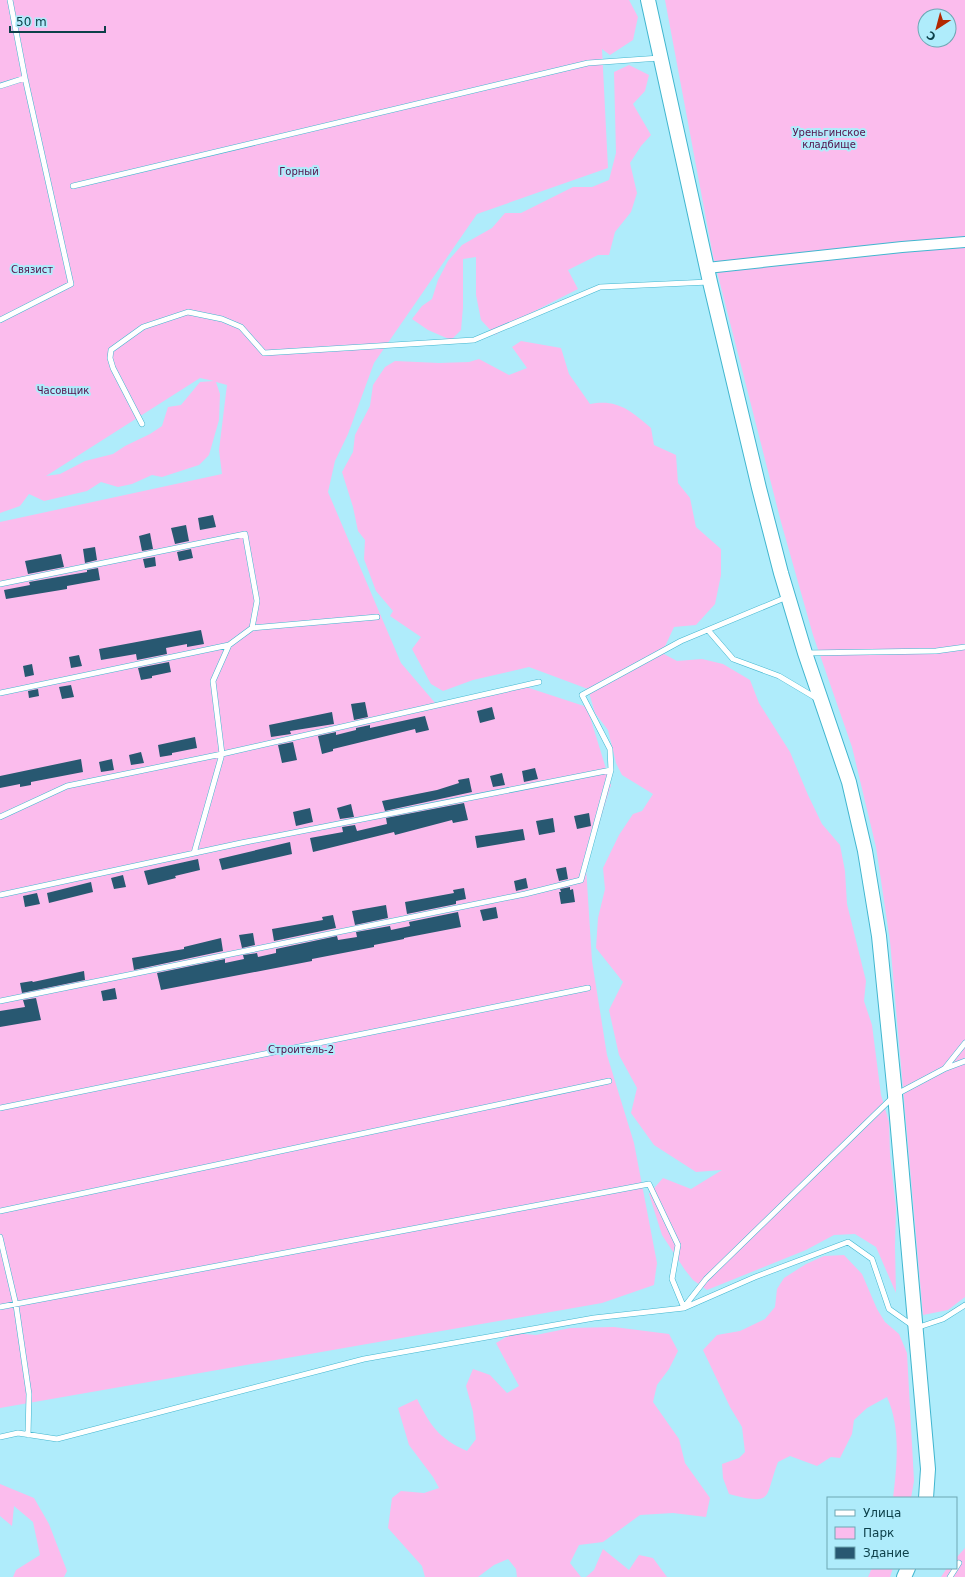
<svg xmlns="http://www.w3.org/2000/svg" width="965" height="1577" font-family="'DejaVu Sans',sans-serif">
<rect width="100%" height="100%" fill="#afecfb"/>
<!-- green -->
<path fill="#fbbced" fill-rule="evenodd" d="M0,0H629L638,17L633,40L610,55L602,49L608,168L477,214L374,363L348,434L335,461L328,492L401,663L436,704L523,686L587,707L611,785L586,867L592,961L607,1055L634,1143L657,1263L654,1285L602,1303L0,1408V522L222,474L219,450L227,385L216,382L220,394L219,420L209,455L199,465L162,477L152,475L132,484L118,487L101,482L87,491L44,501L29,494L20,506L0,513ZM200,378L214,381L200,382L181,405L168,407L162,426L150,434L125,446L113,454L85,461L60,474L46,476Z
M665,0H965V1297L948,1310L923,1315L890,941L876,847L852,747L813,635L781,522L713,256ZM925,16H949V40H925Z
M629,65L649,75L645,91L633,104L651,135L641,146L630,163L637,193L631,212L615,232L609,255H598L568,270L578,289L529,314L495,335L481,320L476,295V257L463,259V307L461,330L451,340L428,330L412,319L422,306L432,299L438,280L448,261L462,245L492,228L505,213H521L573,187H592L609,180L616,153L614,72Z
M521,341L561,348L569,374L590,404C618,399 631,411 651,428L654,445L676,455L678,483L690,498L696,527L721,549V575L715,604L696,625L674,627L662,653L677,661L702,659L723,664L750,680L759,703L790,752L808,795L822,824L840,845L845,871L847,904L866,981L864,1001L872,1025L881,1095L889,1122L890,1155L896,1208L895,1246L896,1293L876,1247L855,1234L834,1235L806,1250L707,1290L693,1280L685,1270L662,1235L649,1194L663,1178L691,1189L722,1170L696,1172L654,1145L631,1113L637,1088L619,1055L609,1010L623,982L596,948L598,918L605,889L603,868L619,835L633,814L642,811L653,794L622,775L616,763L608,730L595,713L588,689L529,667L473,680L443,691L431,684L412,649L421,637L390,616L393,611L376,591L364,559L365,540L358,531L353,507L342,472L353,452L355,435L370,406L373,385L385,367L395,361L439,363L469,362L479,359L509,375L527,368L512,347Z
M844,1255L862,1274L877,1309L885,1322L899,1334L907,1353L914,1481L911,1498H893C897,1465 901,1428 887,1397L867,1408L854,1420L852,1434L840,1458L831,1457L817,1466L790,1456L778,1462C764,1498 775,1506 729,1494L723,1478L722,1464L739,1458L745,1452L742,1427L730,1407L703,1350L717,1335L740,1331L765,1319L775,1307L777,1289L784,1278L806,1264L824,1256Z
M614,1327L669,1334L678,1351L669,1369L657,1385L653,1402L679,1439L685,1463L710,1498L706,1517L673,1513L640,1515L603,1542L579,1545L570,1563L581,1577H517L516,1569L508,1559L494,1565L478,1577H425L422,1566L388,1528L392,1498L401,1491L424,1493L439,1488L433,1477L409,1445L398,1408L417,1399C431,1426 438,1438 467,1451L476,1439L473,1412L466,1386L473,1369L490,1375L507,1393L519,1386L496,1343L513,1333L536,1335L570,1328Z
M0,1484L34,1498L49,1524L67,1571L64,1577H13L16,1570L40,1555L33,1522L14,1506L12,1526L0,1516Z
M965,1548V1577H941L947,1568H956V1558Z
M603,1549L629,1570L639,1555L653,1558L667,1577H586L594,1570Z
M872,1568H893L890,1577H868Z"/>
<!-- building -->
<path fill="#285871" d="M213,515L216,527L200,530L198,518Z
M186,525L189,541L175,544L171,528Z
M150,533L153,549L142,551L139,536Z
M95,547L97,560L85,563L83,549Z
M191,549L193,558L179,561L177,552Z
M61,554L64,567L28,574L25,561Z
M155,557L156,566L145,568L143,559Z
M98,568L100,580L67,586V589L6,599L4,590L30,585L29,582L87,572V570Z
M201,630L204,644L187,647V644L166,648L167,654L137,660L136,654L101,660L99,649Z
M79,655L82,666L71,668L69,657Z
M169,662L171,672L152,676V678L141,680L138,668Z
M32,664L34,675L25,677L23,666Z
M71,685L74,697L62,699L59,687Z
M38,689L39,696L29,698L28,691Z
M365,702L368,717L354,720L351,704Z
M492,707L495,719L480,723L477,711Z
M332,712L334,724L290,731L291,734L271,737L269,725Z
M425,716L429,730L416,733L415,729L333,749V751L322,754L318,736L336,732V735L356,730V728L370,725V728Z
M195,737L197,748L172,753V755L160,757L158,745Z
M293,742L297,760L282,763L278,745Z
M141,752L144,763L131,765L129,755Z
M81,759L83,772L31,782V785L20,787V784L0,788V776Z
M112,759L114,770L101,772L99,762Z
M535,768L538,779L524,782L522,771Z
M502,773L505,785L493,787L490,776Z
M469,778L472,792L385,811L382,801L437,790L459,783L458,780Z
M464,803L468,820L453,823L452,820L395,835L394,832L313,852L310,838L343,832L342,827L355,825L357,831L387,824L386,818Z
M351,804L354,817L340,819L337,808Z
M310,808L313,822L296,826L293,812Z
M589,813L591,826L577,829L574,816Z
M553,818L555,832L539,835L536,821Z
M523,829L525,840L477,848L475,836Z
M290,842L292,854L222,870L219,859Z
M198,859L200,870L175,876L176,878L148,885L144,871Z
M566,867L568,879L559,881L556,869Z
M123,875L126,887L114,889L111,878Z
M526,878L528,888L516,891L514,881Z
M91,882L93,892L49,903L47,893Z
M570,887V890L573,889L575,902L561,904L559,892H561L560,889Z
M464,888L466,899L456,901V904L407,914L405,902L454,893L453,890Z
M37,893L40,904L25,907L23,896Z
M386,905L388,918L355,925L352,911Z
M496,907L498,918L483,921L480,910Z
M458,912L461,927L404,938V939L374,945V947L312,959V961L161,990L157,973L225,959V963L244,959L243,955L257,953L258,957L276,953V949L337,936L338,940L357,937L356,932L390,926L391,930L410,926L409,922Z
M333,915L336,928L274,941L272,929L323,920L322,917Z
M253,933L255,945L242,948L239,935Z
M221,938L223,951L134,970L132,958L184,949V947Z
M84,971L85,980L22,993L20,983L32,981L33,982Z
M115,988L117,999L103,1001L101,991Z
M36,998L41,1020L0,1027V1011L25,1007L23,1000Z"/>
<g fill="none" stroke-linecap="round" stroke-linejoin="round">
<defs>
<path id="lane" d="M0,86L25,78L10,0
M73,186L588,63L660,58
M0,320L71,284L25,78
M142,424L113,368L110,358L111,350L143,327L188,312L222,319L241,327L264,353L474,340L600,287L709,282
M0,584L245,534L257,601L252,628L229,645L213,681L222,754L194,853
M252,628L377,617
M708,630L733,659L779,676L816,698
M806,653L936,651L965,647
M0,693L229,645
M0,817L67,786L222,754L539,682
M0,895L241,843L611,770L610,749L582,695L681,641L787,597
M0,1001L525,894L581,880L611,770
M945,1068L965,1043
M0,1108L588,988
M0,1211L609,1081
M0,1237L16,1305L29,1394L28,1435
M0,1307L649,1184L678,1245L672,1279L684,1308
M684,1307L706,1279L895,1095L944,1069L965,1061
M0,1437L18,1433L57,1439L364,1359L594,1318L684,1308L755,1277L848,1242L872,1259L889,1309L916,1328L943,1319L965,1305
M950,1577L959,1563"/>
<path id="street" d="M707,268L902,247L965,242"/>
<path id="secondary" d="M648,0L710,282L759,488L781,573L805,653L849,782L865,851L879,936L895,1095L928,1469L926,1498
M904,1577L908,1568"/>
</defs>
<!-- lane casing -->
<use href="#lane" stroke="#41b6cf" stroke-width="6"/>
<!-- street casing -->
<use href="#street" stroke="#41b6cf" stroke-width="12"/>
<!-- secondary casing -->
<use href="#secondary" stroke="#41b6cf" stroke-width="16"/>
<!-- lane -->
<use href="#lane" stroke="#fff" stroke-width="5"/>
<!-- street -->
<use href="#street" stroke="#fff" stroke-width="10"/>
<!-- secondary -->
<use href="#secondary" stroke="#fff" stroke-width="14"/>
</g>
<g text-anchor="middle" stroke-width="4" stroke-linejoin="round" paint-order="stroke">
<!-- park labels -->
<g font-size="10" fill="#520f48" stroke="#afecfb">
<text x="829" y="136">Уреньгинское<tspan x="829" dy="12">кладбище</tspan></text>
<text x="299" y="175">Горный</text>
<text x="32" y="273">Связист</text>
<text x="63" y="394">Часовщик</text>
<text x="301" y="1053">Строитель-2</text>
</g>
</g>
<!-- legend -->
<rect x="827" y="1497" width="130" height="72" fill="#afecfb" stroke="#6ea7b4"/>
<rect x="835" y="1510" width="20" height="6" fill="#ffffff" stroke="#6ea7b4"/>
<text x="863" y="1517" font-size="12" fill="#0d404a">Улица</text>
<rect x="835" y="1527" width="20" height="12" fill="#fbbced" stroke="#6ea7b4"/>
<text x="863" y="1537" font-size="12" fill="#0d404a">Парк</text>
<rect x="835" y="1547" width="20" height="12" fill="#285871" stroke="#6ea7b4"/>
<text x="863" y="1557" font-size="12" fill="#0d404a">Здание</text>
<!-- north arrow -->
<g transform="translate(937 28) rotate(216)"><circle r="19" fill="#afecfb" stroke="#6ea7b4"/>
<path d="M0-3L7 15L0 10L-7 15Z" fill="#b32800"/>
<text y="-6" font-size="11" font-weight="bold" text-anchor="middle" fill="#0d404a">С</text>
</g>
<!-- scale -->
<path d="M10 26v6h95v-6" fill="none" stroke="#0d404a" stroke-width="2"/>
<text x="16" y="26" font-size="12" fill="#0d404a" stroke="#afecfb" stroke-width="3" paint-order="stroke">50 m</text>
</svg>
